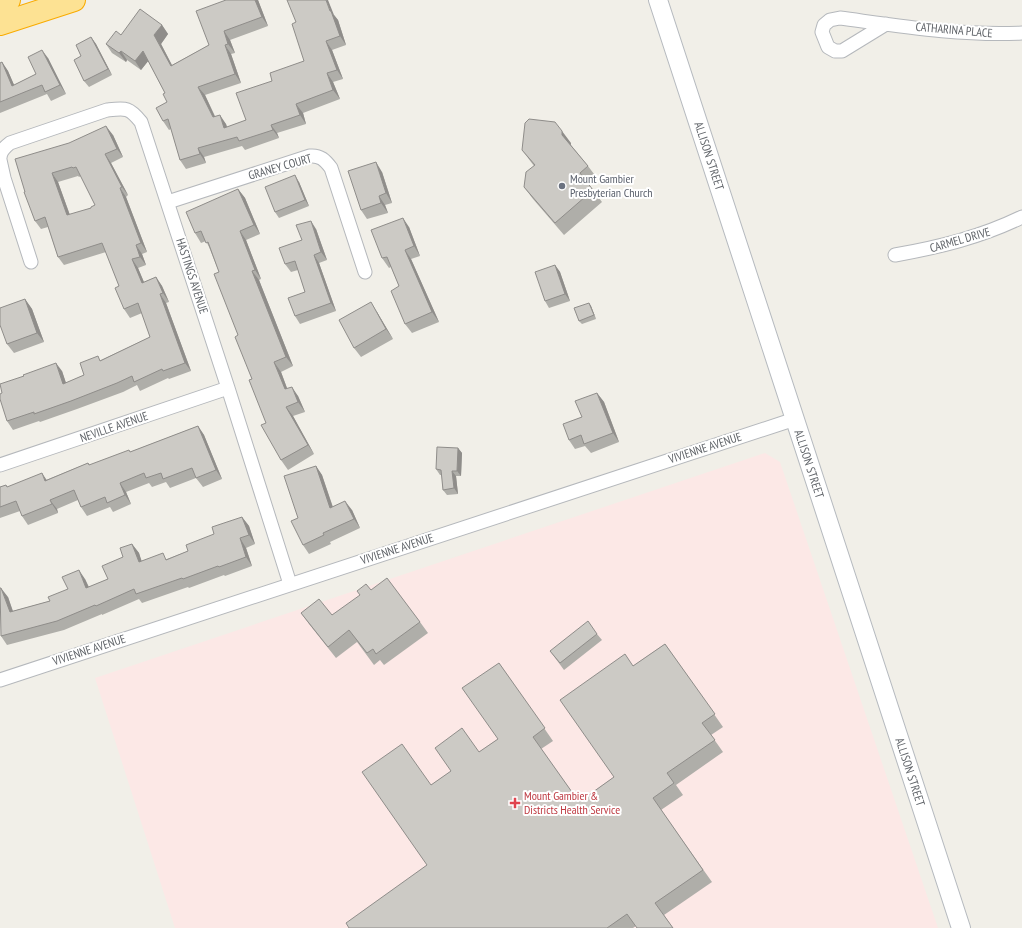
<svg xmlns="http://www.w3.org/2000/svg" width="1022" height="928" font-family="'PT Sans Narrow',sans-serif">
<rect width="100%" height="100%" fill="#f1efe8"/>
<!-- medical -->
<path fill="#fce8e6" d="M765,453L780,462L938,928H175L95,678Z"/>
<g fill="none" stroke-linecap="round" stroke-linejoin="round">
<defs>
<path id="street" d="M886,24L842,51H835L828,47L822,32L824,25L830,20L840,18C900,26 961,36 1022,33
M0,158C0,151 5,147 10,143L107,110C126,108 129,107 141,122L228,388L290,584
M0,160L4,178L31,262
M168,202L310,156C320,155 325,160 331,168L365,272
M895,255C940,247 981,237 1022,217
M0,465L228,388
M0,680L795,419"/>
<path id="secondary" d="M658,0L961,928"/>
<path id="highway" d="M0,3L9,0
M0,24L74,0"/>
</defs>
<!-- street casing -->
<use href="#street" stroke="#b5b8bc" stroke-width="15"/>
<!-- secondary casing -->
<use href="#secondary" stroke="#b6babf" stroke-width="20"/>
<!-- highway casing -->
<use href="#highway" stroke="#f9ab00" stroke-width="24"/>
<!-- street -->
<use href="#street" stroke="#fff" stroke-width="13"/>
<!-- secondary -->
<use href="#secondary" stroke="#fff" stroke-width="18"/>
<!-- highway -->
<use href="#highway" stroke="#fde293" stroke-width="22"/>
</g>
<!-- wall -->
<path fill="#afaea9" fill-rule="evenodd" d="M226,0H258L268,26L230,40L235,53L231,54L241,83L205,95L215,116L226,124L227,127L246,120L272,81L304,61L334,15L338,20L346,45L332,50L343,79L333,82L340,99L303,113L306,124L277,133L279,138L245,150L242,146L204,157L206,163L186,169L180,160L171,129L169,130L163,121L167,102L165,93L148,61L141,70L127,60L126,62L112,53L106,44L121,35L162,25L168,34L161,44L172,65L209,45Z
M91,37L96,44L112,75L89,87L84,81L81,56Z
M48,58L66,94L51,101L47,94L0,113V63L2,62L8,71L14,85L36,74Z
M113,135L123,157L111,163L128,195L126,197L147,252L142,254L146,265L138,268L144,282L156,277L162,286L169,302L166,303L191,371L169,379L168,378L140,391L137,385L123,392L77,409L40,422L39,421L13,430L7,421L62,371L66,383L84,375L101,360L150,337L142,313L130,318L124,309L119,286L106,252L64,265L58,257L48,227L41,229L35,221L15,159ZM78,176L79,177L81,176L95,205L91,208L70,215L58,182Z
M571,143V145L588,166L597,178L589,185L602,202L564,235L533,199L524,187L534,166L522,150Z
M382,172L392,203L385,205L388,213L367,219L361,210Z
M299,182L309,206L279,218L275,212Z
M238,189L245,198L260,234L246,240L261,279L259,280L293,366L281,372L287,388L298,396L305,412L293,416L314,454L288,470L281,460L266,423L238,335L219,272L209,247L206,241L201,243L195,233Z
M409,227L420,256L411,259L439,322L412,333L405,324L399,286L391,267L389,268L382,258Z
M316,229L327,260L319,263L336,311L300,324L295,316L305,292L298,270L291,272L285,264L302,240Z
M555,265L560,272L570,301L549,308L545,301Z
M25,299L32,309L44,342L14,353L7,344Z
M589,303L591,306L596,319L582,324L579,321Z
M377,312L393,339L361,357L354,348Z
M597,393L604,402L619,442L591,453L585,446L575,449L569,440L582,417Z
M198,426L204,435L222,479L203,487L196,478L170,488L166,482L152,487L149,483L126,492L131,504L113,512L110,507L87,516L81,507L78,500L57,509L58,513L28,525L22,516L20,511L0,518V487L6,485L7,487L46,480L88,463L90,465L130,452Z
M458,448L462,453L461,476H456L458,494L447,495L443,490L442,475H440L436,469Z
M316,466L322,475L333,507L352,510L360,528L330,542L331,544L309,554L303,545L298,518Z
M242,517L249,526L255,544L246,548L252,566L225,576L224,575L189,588L188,587L142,603L139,599L102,615V614L64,630L7,645L1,636L8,597L13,611L50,601L85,579L89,587L108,579L132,544L139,553L141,561L167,559L188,551Z
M371,590L420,622L428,633L384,665L380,660L374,665L357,642L336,658L309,624L301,613L332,615Z
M597,634L602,640L564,670L550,651Z
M665,644L723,727L711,735L723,752L676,785L683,795L661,810L712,882L664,915L673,928H637L636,926L633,928H349L427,865L431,785L498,739L499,663L553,741L541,749L579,802L614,777L633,666Z"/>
<!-- shaded-wall -->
<path fill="#8f8d8a" d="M255,0H258L268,26L262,17Z
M326,0H328L334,15L338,20L346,45L340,36Z
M162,25L168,34L161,44L177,75L171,66L154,35Z
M224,31L230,40L235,53L228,44Z
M91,37L96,44L112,75L108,69Z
M326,41L332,50L343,79L337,70Z
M225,45L231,54L241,83L235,74Z
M42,50L48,58L66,94L60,85Z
M121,51L127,60L126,62L119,53Z
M143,51L149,60L141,70L135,61Z
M2,62L8,71L18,94L12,86Z
M327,73L333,82L340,99L333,90Z
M198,87L205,95L219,126L213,117Z
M296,104L303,113L306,124L300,115Z
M220,115L226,124L230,137L224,128Z
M271,125L277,133L279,138L273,130Z
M106,126L113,135L123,157L117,149Z
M562,131L571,143L570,147L562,135Z
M198,148L204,157L206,163L200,154Z
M105,154L111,163L128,195L122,187Z
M376,162L382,172L392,203L386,193Z
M52,173L58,182L73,224L67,215Z
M295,175L299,182L309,206L305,200Z
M120,188L126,197L147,252L141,243Z
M238,189L245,198L260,234L254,225Z
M379,196L385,205L388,213L381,203Z
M403,218L409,227L420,256L414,246Z
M311,221L316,229L327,260L321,252Z
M240,231L246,240L261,279L255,270Z
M136,245L142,254L146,265L140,257Z
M405,250L411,259L439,322L432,312Z
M314,255L319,263L336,311L331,303Z
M132,259L138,268L148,292L142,283Z
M555,265L560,272L570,301L565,294Z
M252,271L259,280L293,366L286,357Z
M156,277L162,286L169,302L163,293Z
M160,294L166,303L191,371L185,363Z
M25,299L32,309L44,342L37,333Z
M371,302L377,312L393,339L386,329Z
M589,303L591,306L596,319L594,315Z
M274,362L281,372L291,399L285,389Z
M56,363L62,371L69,392L63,384Z
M292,387L298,396L305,412L298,402Z
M597,393L604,402L619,442L613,433Z
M286,407L293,416L314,454L308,445Z
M198,426L204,435L222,479L216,470Z
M458,448L462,453L461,476L457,471Z
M316,466L322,475L336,517L330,508Z
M452,471L456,476L458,494L454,488Z
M42,473L48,482L45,481Z
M120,483L126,492L131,504L125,495Z
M50,500L57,509L58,513L52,504Z
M345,501L352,510L360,528L354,519Z
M242,517L249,526L255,544L249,535Z
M240,538L246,548L252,566L246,557Z
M132,544L139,553L145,571L139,562Z
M79,570L85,579L93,597L86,588Z
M1,588L8,597L16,621L10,612Z"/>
<!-- building -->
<path fill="#cccac5" stroke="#8f8d8a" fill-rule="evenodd" d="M226,0H255L262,17L224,31L228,44L225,45L235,74L198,87L213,117L220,115L224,128L246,120L236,93L272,81L270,73L304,61L292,24L296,22L287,0H326L330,11H331L340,36L326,41L337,70L327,73L333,90L296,104L300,115L271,125L273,130L239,141L237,137L198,148L200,154L180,160L168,119L163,121L156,108L167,102L163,94L165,93L143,51L135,61L121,51L119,53L106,44L116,31L121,35L140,9L162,25L154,35L171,66L209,45L196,11Z
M91,37L108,69L84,81L74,60L81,56L76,45Z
M42,50L60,85L45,92L42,85L0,102V63L2,62L12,86L36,74L28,57Z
M529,119L555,122L562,131V135L588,166L580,173L593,190L555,223L524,187L526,172L535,165L522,150L525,123Z
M106,126L117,149L105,154L122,187L120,188L141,243L136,245L140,257L132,259L142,283L156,277L163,293L160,294L185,363L163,371L162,369L134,382L132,376L117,383L71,401L34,414V412L7,421L0,399V394L2,393L0,384L24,376L23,375L56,363L63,384L84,375L80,363L98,356L100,361L150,337L138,303L124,309L115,288L119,286L102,243L58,257L45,217L35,221L24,192H25L15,159L69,143ZM72,167L73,168L76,167L95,205L91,207V208L67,215L52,173Z
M376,162L386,193L379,196L381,203L361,210L348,171Z
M295,175L305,200L275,212L265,187Z
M238,189L254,225L240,231L255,270L252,271L286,357L274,362L285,389L292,387L298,402L286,407L308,445L281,460L261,425L266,423L249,380L252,379L235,337L238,335L214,274L219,272L208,242L206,243L201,231L195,233L186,212Z
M403,218L414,246L405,250L432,312L405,324L391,291L399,286L387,257L382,258L371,230Z
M311,221L321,252L314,255L331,303L295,316L288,298L305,292L295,261L285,264L279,248L302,240L296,225Z
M555,265L565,294L545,301L535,272Z
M25,299L37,333L7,344L0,325V308Z
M371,302L386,329L354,348L339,320Z
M589,303L594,315L579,321L574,308Z
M597,393L613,433L584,444L581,435L569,440L563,424L582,417L575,401Z
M198,426L216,470L196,478L192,468L163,479L161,473L146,478L144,473L120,483L125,495L107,503L105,497L81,507L74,490L50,500L52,504L22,516L16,501L0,507V487L6,485L7,487L42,473L45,481L88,463L89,465L129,450L130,452Z
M437,447L458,448L457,471H452L454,488L443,490L441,470L436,469Z
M316,466L330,508L345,501L354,519L323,533L324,535L303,545L291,521L298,518L284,476Z
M242,517L249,535L240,538L246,557L219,567L218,566L183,579L182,578L136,594L134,589L96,606L95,605L57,621L1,636L0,588H1L10,612L50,601L48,597L68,589L62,577L79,570L86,588L108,579L102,566L123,557L120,548L132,544L139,562L163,553L166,560L188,551L186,545L214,534L212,527Z
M387,578L420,622L376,654L373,649L367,653L349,630L328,647L301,613L319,599L332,615L360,595L357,591L366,584L371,590Z
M588,621L597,634L560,663L550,651Z
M665,644L715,714L702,723L715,740L667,773L674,783L653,798L703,870L655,903L673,928H637L627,914L607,928H349L346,923L427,865L362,772L402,744L431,785L451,771L435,748L462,728L479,752L498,739L462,688L499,663L545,728L533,737L579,802L614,777L560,700L625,654L633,666Z"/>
<!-- markers -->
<circle fill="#6b7280" stroke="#fff" stroke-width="1.5" cx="562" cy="186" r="4"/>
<path fill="#e0444e" stroke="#fff" stroke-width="1.5" d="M513 797h4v4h4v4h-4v4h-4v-4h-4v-4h4z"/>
<g text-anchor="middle" stroke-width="4" stroke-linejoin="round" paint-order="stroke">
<!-- street labels -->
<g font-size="12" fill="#5f6368" stroke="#fff">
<text transform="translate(954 30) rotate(5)" y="4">CATHARINA PLACE</text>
<text transform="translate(709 156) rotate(72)" y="4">ALLISON STREET</text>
<text transform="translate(280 167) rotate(-16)" y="4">GRANEY COURT</text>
<text transform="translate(960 240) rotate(-16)" y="4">CARMEL DRIVE</text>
<text transform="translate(192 276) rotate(72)" y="4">HASTINGS AVENUE</text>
<text transform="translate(114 427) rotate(-19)" y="4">NEVILLE AVENUE</text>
<text transform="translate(705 448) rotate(-18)" y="4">VIVIENNE AVENUE</text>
<text transform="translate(809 464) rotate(72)" y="4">ALLISON STREET</text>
<text transform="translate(397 549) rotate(-18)" y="4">VIVIENNE AVENUE</text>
<text transform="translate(89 650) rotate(-18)" y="4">VIVIENNE AVENUE</text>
<text transform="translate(910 772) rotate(72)" y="4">ALLISON STREET</text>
</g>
<!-- worship labels -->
<g font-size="12" fill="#5b616d" stroke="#fff" text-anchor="start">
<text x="570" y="183">Mount Gambier<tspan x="570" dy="14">Presbyterian Church</tspan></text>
</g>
<!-- health labels -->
<g font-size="12" fill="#be3a42" stroke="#fff" text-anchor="start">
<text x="524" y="800">Mount Gambier &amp;<tspan x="524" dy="14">Districts Health Service</tspan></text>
</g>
</g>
</svg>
